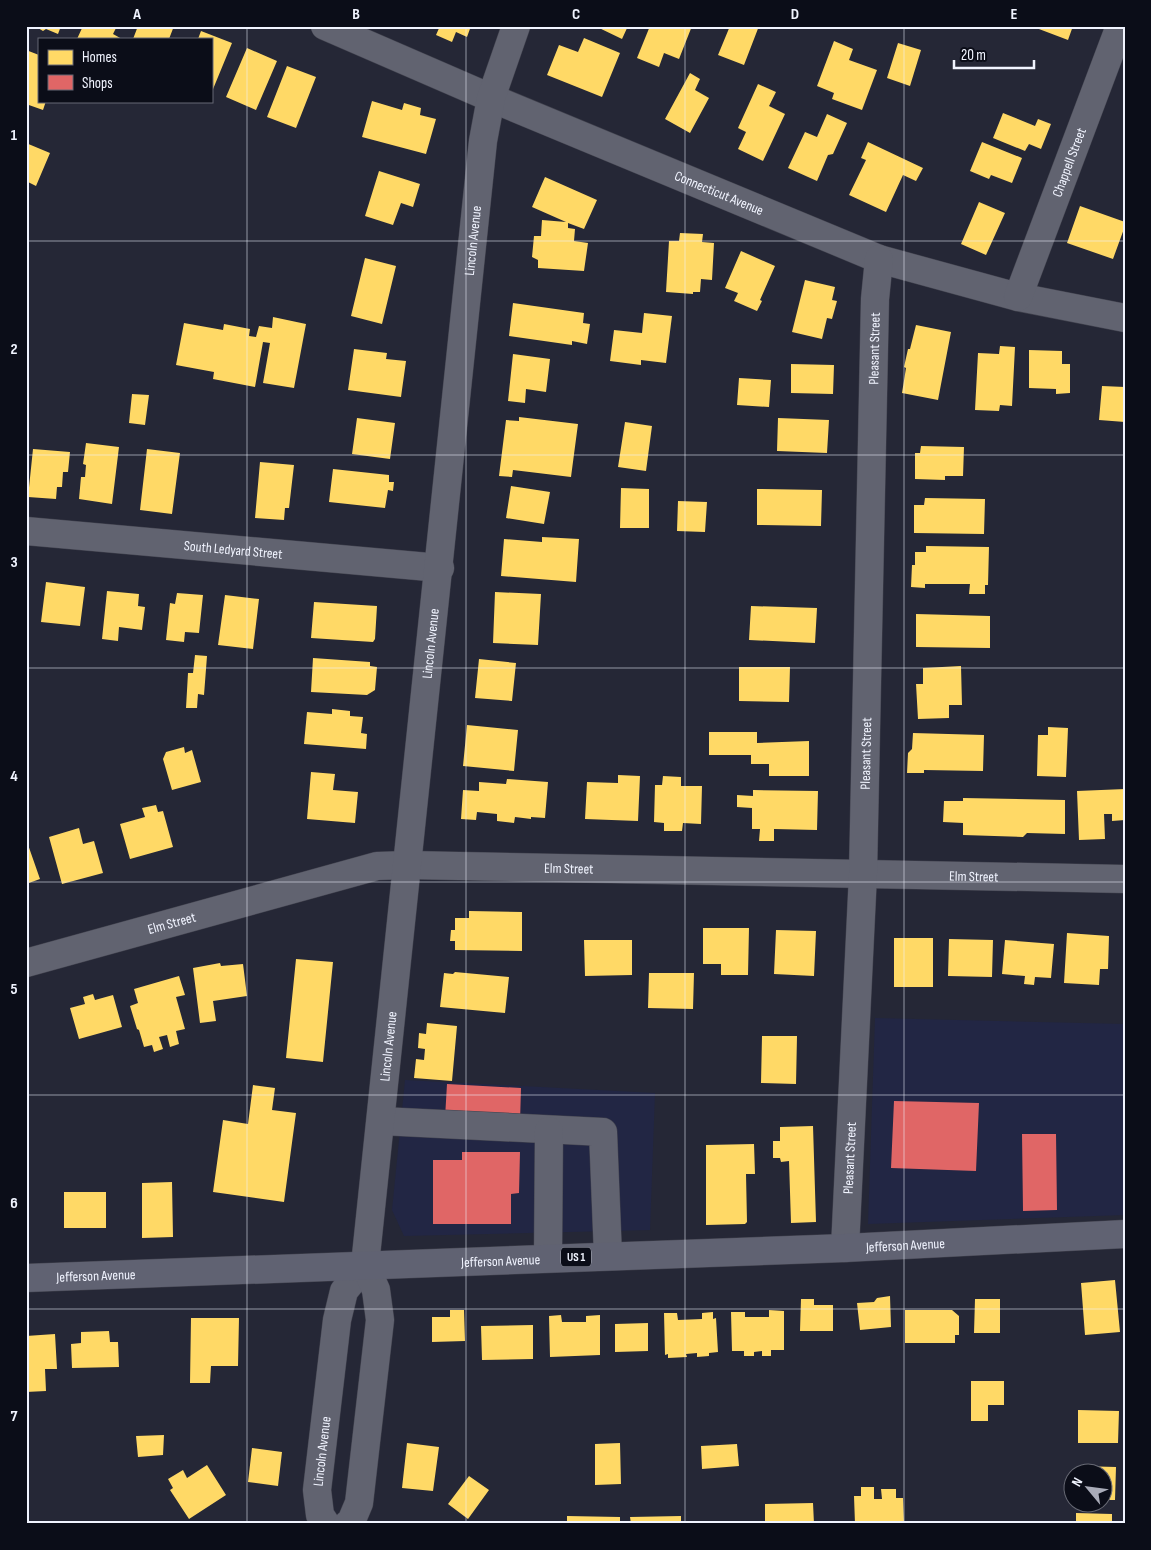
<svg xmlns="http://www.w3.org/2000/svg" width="1151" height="1550" font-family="'Sofia Sans Condensed',sans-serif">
<rect width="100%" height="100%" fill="#252736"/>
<!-- built -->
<path fill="#222644" d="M875,1018L1125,1024V1215L868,1224Z
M405,1080L655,1093L650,1230L404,1236L392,1210Z"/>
<!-- homes -->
<path fill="#ffd966" d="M39,26H61L58,34L46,29L43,31L38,28Z
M83,26H117L113,34L122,39H77Z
M138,26L146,27L174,26L169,39H133Z
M440,26H471L467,37L456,32L452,42L436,35Z
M595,26H628L622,39Z
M650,26H692L679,59L664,53L659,67L637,58Z
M730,26H759L744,65L718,55Z
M1031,26H1073L1068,40Z
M201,31L232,43L211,94V39H198Z
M584,38L620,53L602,97L547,75L559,45L578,52Z
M834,41L853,49L849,60L877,70L862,110L832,99L834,93L817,86Z
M898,43L921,50L910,86L887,78Z
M247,48L277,61L256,110L226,97Z
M26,50L39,55V101H46L43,110L26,104Z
M287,66L316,77L296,128L267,117Z
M690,73L700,79L695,90L709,98L690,133L665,119Z
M758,84L776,92L769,106L785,114L763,161L738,149L746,132L738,128Z
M372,101L402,110L404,103L421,108L420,115L436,119L426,154L362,137Z
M1003,113L1035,126L1038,119L1051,124L1041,149L1029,144L1025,151L993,138Z
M827,114L847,123L833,154L828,155L817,181L788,168L805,132L817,137Z
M868,142L923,168L916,181L903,175L886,212L849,195L866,160L861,158Z
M982,142L1022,158L1012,183L991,175L989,179L970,171Z
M26,143L50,153L36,186L26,181Z
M379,171L420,184L413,207L401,203L393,225L365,216Z
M545,177L597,200L584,229L568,223V228L575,229L574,241L588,243L584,271L538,268V260L532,257L534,236H541L542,220L566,222L532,207Z
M979,202L1005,213L986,255L961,244Z
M1080,206L1125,222V226L1113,259L1067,243Z
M680,233L703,234L702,242L714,243L712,280L701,279L700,292H693V294L666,292L669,241H679Z
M741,251L775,266L760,300L762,301L757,311L734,301L738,293L725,288Z
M365,258L396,266L382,324L351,316Z
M805,280L835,287L832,300L837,301L832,319L827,318L822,339L792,332Z
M513,303L584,313L583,323L590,324L587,344L572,341V345L509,336Z
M644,313L672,316L666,363L641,360V365L610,361L614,330L642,333Z
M273,317L306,324L294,388L263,383L270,343L263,342L255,387L213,379L214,372L176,365L184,323L223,330L224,324L250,329L249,336L256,337L259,326L272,328Z
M916,325L951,332L938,400L902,393L906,368L904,367L908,349H910Z
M1000,346L1015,347L1012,406L1000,405L999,411L975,410L978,353L999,354Z
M354,349L387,353L386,359L406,361L401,397L348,390Z
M1029,350L1062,351V364H1070V393L1056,394V389L1029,388Z
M513,354L550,359L546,392L526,389L525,403L508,401Z
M791,364L834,365L833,394L791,393Z
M739,378L771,380L769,407L737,405Z
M1102,386L1125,387V422L1099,420Z
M132,394L149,395L145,425L129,423Z
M519,417L578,424L571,477L513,470L512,477L499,476L506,420L519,421Z
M357,418L395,423L390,459L352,454Z
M778,418L829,420L827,453L777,451Z
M625,422L652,426L646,471L618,467Z
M86,443L119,447L112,504L79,499L81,477H85L86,465L83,464Z
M921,446L964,447L963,476H945V480L915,479V453H920Z
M33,449L70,452L68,472H63L62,487H57L56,499L28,497Z
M147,449L180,453L172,514L140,510Z
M260,462L294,465L289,508H285L284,520L255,518Z
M333,469L389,475V482H394L393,491L388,490L385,508L329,502Z
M511,486L550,492L544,524L506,518Z
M621,488L649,489V528H620Z
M757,489L822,490L821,526L757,525Z
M925,498L985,499L984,534L914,533V505H924Z
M678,501L707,502L705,532L677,531Z
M542,537L579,539L576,582L501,576L504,539L542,542Z
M926,546L989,547L988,585H985V594H969L970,584H925V588L911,587L912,565H915V552H926Z
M46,582L85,587L80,626L41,622Z
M107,591L139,594L138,606L145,607L142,630L119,627L118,641L102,639Z
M495,592L541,594L538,645L493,643Z
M177,593L203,595L199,633L185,632L184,642L166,640L170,603L175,604Z
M225,595L259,599L253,649L218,645Z
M314,602L377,606L375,639L373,642L311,638Z
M751,606L817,608L815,643L749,640Z
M916,614L990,616V648L916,647Z
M195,655L207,656L204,695L198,694L197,708H186L188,673H193Z
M313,658L370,662V666L377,667L375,690L367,695L311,692Z
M479,659L516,663L512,701L475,698Z
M961,666L962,705H949V718L918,719L916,684H923V668Z
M739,667H790L789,702L739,701Z
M332,709L350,711V716L363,717L361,733L367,734L366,749L304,744L307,712L332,714Z
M467,725L518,730L514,771L463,766Z
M1048,727L1068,728L1066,777L1037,776L1038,735H1048Z
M709,732H757V743L809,741V776H769V764H751V755H709Z
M913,733L984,735L983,771L924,770V773H907L908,753L912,749Z
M184,747L185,753L192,750L201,782L172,790L163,759L166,752Z
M311,772L335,774L333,790L358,792L355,823L307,819Z
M618,775L640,776L638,821L585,819L587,782L618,783Z
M663,776L681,777V786H702L701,824L683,823L682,831H664V823L654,822L655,785H662Z
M507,779L548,782L545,818L531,817V819L515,817L514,823L497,821V814L477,812L476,820L461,819L463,790L479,791V782L506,784Z
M1125,789V820L1112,821V814H1104L1105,839L1079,840L1077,791Z
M753,790L818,791L817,830L774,829V841H759L760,829H752V808L737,807V795L753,796Z
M963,798L1065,800V834L1027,833L1023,837L963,835V823L943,822L944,801H963Z
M156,805L158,812L163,811L173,847L130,859L120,824L145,817L142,808Z
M79,828L83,844L94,841L103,873L62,884L49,837Z
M26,839L40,879L26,884Z
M469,911L522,912V951L455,950V941H450L451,930H455V918H469Z
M703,928H749L748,975H721V964H703Z
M776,930L816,931L814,976L774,974Z
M1067,933L1109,936L1108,969H1100L1099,985L1064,983Z
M894,938H933V987H894Z
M949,939L993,940L992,977L948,976Z
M584,940H632V975L585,976Z
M1005,940L1054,944L1051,978L1035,977L1034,985L1024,984L1025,976L1002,974Z
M296,959L333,962L323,1062L286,1058Z
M220,963L221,966L243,964L247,996L213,1001L216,1021L200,1023L193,968Z
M455,972L509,977L505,1013L440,1007L444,973L453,974Z
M649,973H694L693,1009L648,1008Z
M179,976L185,995L176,997L185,1029L176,1031L179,1044L170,1047L167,1035L159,1037L163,1049L154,1052L152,1045L144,1047L139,1030L137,1029L130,1006L138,1003L134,989Z
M93,994L95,1000L113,995L122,1027L79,1039L70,1008L85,1004L83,997Z
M427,1023L457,1026L452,1081L414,1078L416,1059L424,1060L425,1049L418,1048L419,1033L426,1034Z
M762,1036H797L796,1084L761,1083Z
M253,1085L275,1088L272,1110L296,1113L284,1202L213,1192L223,1120L248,1124Z
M813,1126L816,1222L791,1223L789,1161L781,1162L780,1158H773V1141H780V1127Z
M754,1144L755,1174H746L747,1222L745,1224L706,1225V1145Z
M172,1182L173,1237L142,1238V1183Z
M64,1192H106V1228H64Z
M1115,1280L1120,1332L1085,1335L1081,1283Z
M890,1296L891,1327L860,1330L857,1303L874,1302L877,1298Z
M801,1299H814V1305H833V1331H800Z
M975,1299H1000V1333H974Z
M450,1310H464L465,1341L432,1342V1317H450Z
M769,1310L784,1311V1350H771V1356H762V1351L754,1352V1356H744V1351H732L731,1312H745V1317H769Z
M905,1310H952L959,1316V1335H955V1343H905Z
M713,1312V1319L716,1318L718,1352L709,1353V1356L697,1357V1353L686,1354L687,1357L668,1358V1354L665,1355L664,1313H677L678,1320L702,1319V1313Z
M561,1315L562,1322H586V1316L600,1315V1355L550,1357L549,1316Z
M191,1318H239L238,1366H211L210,1383H190Z
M648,1323V1351L615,1352V1324Z
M533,1325V1359L482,1360L481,1326Z
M109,1331L110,1342H118L119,1367L72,1368L71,1344L81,1343V1332Z
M55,1334L57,1369H45L46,1391L26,1392V1336Z
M971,1381H1004V1405H988V1421H971Z
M1078,1410L1119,1411L1118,1443H1078Z
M164,1435L163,1455L138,1457L136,1436Z
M407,1443L439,1447L433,1491L402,1488Z
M620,1443L621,1484L595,1485V1444Z
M737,1444L739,1466L702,1469L701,1446Z
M252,1448L282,1452L278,1486L248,1482Z
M207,1465L226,1495L189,1519L170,1490L173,1488L168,1479L183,1470L187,1478Z
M1080,1466L1116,1467L1115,1500H1104V1472H1080Z
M469,1476L489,1490L468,1519L448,1504Z
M861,1487H874V1499H882L881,1489H896V1498H903L904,1524H855L854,1496H861Z
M813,1503L814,1524H765V1504Z
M1076,1513L1112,1514V1524H1076Z
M567,1516L620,1517V1524H567Z
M681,1516V1524H631L630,1517Z"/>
<!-- shops -->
<path fill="#e06666" d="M447,1084L521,1088L520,1122L445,1118Z
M894,1101L979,1103L976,1171L891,1168Z
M1022,1134H1056L1057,1210L1023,1211Z
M462,1152H520L519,1193L511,1194V1224H433V1160H462Z"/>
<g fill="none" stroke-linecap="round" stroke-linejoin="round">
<defs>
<g id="minor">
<path id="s1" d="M325,26L491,98L879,259L1018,297L1125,318"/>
<path id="s2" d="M1018,297L1120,26"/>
<path id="s3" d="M26,531L440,568"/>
<path id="s4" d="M26,963L377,866L408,865L1125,879"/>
<path d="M381,1121L603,1132L608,1256"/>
<path id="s5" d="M845,1248L863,874L875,299L879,259"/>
<path d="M548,1258L549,1131"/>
<path id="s6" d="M326,1524L320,1515L317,1490L337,1320L344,1291L365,1265"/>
<path id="s7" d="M348,1524L351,1522L359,1503L380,1320L376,1290L365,1265L483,141L491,98L516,26"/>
</g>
<g id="major">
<path id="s8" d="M26,1278L845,1248L1125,1234"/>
</g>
</defs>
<!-- minor casing -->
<use href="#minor" stroke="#41424e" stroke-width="29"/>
<!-- major casing -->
<use href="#major" stroke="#41424e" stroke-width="29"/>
<!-- minor -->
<use href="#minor" stroke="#616370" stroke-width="28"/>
<!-- major -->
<use href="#major" stroke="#606272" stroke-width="28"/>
</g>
<!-- grid -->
<path fill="none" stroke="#f1f4ff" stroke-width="1" stroke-opacity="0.55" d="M247,26V1524M466,26V1524M685,26V1524M904,26V1524M26,241H1125M26,455H1125M26,668H1125M26,882H1125M26,1095H1125M26,1309H1125"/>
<g text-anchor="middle" stroke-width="5" stroke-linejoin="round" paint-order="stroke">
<!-- shield labels -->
<rect fill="#0b0d18" stroke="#acafba" stroke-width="1" x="561" y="1247.5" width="30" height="19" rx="4"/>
<g font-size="12" font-weight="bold" fill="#f1f4ff">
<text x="576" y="1261">US 1</text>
</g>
<!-- street labels -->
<g font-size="14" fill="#f1f4ff" stroke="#0b0d18">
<text dy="5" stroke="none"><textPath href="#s2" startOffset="144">Chappell Street</textPath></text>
<text dy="5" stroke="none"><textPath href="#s1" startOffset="428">Connecticut Avenue</textPath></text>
<text dy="5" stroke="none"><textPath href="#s7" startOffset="1296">Lincoln Avenue</textPath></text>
<text dy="5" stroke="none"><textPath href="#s5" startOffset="900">Pleasant Street</textPath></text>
<text dy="5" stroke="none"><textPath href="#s3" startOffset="208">South Ledyard Street</textPath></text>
<text dy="5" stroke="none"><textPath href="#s7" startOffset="891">Lincoln Avenue</textPath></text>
<text dy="5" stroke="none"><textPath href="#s5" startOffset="495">Pleasant Street</textPath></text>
<text dy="5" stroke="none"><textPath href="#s4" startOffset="556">Elm Street</textPath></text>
<text dy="5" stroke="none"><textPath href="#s4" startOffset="961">Elm Street</textPath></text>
<text dy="5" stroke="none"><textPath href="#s4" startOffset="151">Elm Street</textPath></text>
<text dy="5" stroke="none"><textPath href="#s7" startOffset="486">Lincoln Avenue</textPath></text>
<text dy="5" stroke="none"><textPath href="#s5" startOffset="90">Pleasant Street</textPath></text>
<text dy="5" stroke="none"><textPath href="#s8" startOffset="880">Jefferson Avenue</textPath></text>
<text dy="5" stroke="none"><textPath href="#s8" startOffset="475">Jefferson Avenue</textPath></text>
<text dy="5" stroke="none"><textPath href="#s8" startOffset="70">Jefferson Avenue</textPath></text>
<text dy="5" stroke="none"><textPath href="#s6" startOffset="75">Lincoln Avenue</textPath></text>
</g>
</g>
<!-- border -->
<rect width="1151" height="1550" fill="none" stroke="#0b0d18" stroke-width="55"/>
<!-- legend -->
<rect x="38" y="38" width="175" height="65" fill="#0b0d18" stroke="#676974"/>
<rect x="48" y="50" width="25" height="15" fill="#ffd966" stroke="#676974"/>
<text x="82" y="62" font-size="15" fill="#f1f4ff">Homes</text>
<rect x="48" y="75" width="25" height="15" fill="#e06666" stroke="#676974"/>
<text x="82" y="88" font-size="15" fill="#f1f4ff">Shops</text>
<!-- north arrow -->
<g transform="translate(1088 1488) rotate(299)"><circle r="24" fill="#0b0d18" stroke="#676974"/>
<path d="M0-4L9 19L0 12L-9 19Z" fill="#aaacb9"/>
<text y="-8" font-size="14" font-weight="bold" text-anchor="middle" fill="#f1f4ff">N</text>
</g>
<!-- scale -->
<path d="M954 60v8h80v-8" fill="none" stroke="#f1f4ff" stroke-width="2.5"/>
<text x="961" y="60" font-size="15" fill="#f1f4ff" stroke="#0b0d18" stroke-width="4" paint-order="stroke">20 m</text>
<rect x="28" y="28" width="1096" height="1494" fill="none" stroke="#f1f4ff" stroke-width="2"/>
<g font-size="16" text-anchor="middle" font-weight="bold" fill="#f1f4ff">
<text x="137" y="19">A</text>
<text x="356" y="19">B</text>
<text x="576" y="19">C</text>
<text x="795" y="19">D</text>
<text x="1014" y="19">E</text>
<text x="14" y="140">1</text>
<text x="14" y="354">2</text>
<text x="14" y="567">3</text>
<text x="14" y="781">4</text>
<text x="14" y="994">5</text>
<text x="14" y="1208">6</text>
<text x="14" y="1421">7</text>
</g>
</svg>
